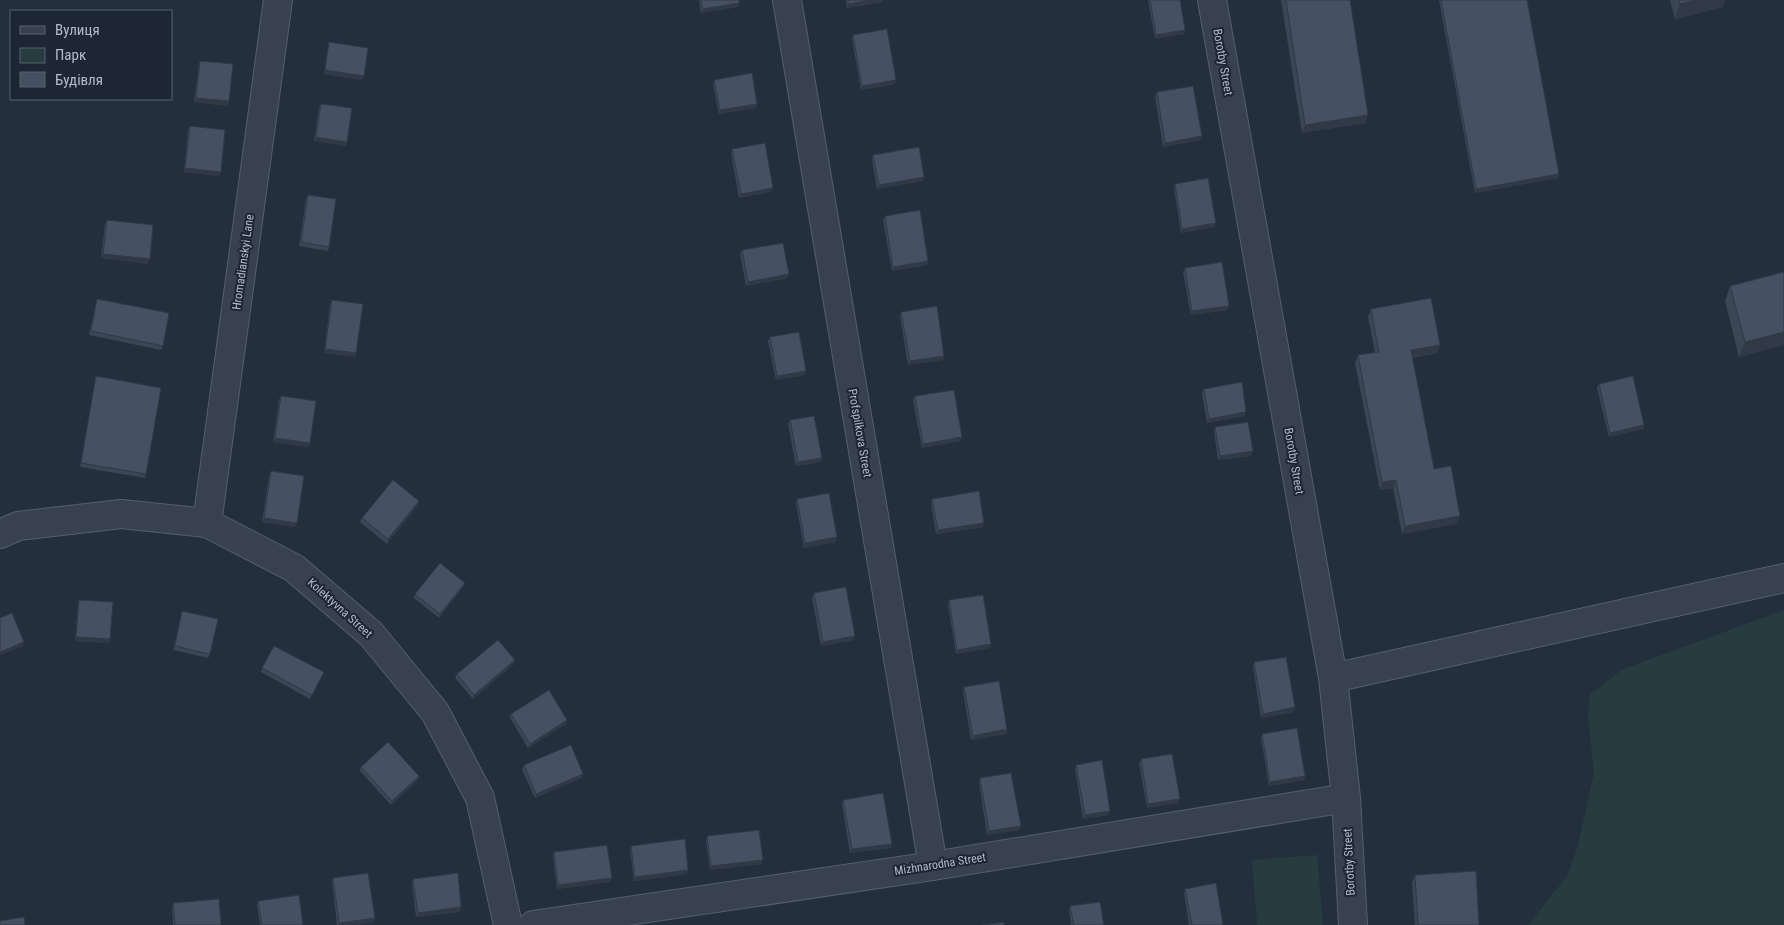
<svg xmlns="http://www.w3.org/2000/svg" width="1784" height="925" font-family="'Roboto Condensed',sans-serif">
<rect width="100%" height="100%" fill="#242f3e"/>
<!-- green -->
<path fill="#263c3f" d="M1784,610V925H1528L1568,875L1578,845L1594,773L1588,715L1590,694L1623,669Z
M1317,855L1323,925H1257L1252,860Z"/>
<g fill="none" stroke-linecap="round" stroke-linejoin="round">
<defs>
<path id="minor" d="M787,0L933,866
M1212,0L1333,678L1346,798L1353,925
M207,523L278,0
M0,534L18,526L121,514L207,523L294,568L371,634L435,712L480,798L508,925
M1333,678L1784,578
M533,925L933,866L1346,798"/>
</defs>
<!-- minor casing -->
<use href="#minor" stroke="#565f6c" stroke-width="30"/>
<!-- minor -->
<use href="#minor" stroke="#38414e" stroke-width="28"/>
</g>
<!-- wall -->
<path fill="#3b4654" d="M699,0H739V3L738,7L701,13Z
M846,0H883L882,2L847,8Z
M1148,0H1180L1185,30L1184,34L1155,39Z
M1281,0H1350L1368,115L1365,123L1302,133Z
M1439,0H1527L1558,178L1475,193Z
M1670,0H1725L1723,7L1675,19Z
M853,35L895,84L861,90L852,39Z
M329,42L364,76L362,80L324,74L328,47Z
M200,61L228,106L194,102L199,65Z
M714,80L757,104L756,108L719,114L713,84Z
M1157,92L1202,136L1200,140L1163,147L1155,96Z
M321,104L347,142L346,146L314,141L319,108Z
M190,126L221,172L219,176L184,172L188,130Z
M732,149L773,188L771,192L739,198L731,153Z
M873,155L923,181L877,189L872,159Z
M1175,184L1214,227L1181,233L1174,188Z
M308,195L329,247L328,251L299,246L306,199Z
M885,216L928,261L927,265L892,271L883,220Z
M107,220L148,264L101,258L105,224Z
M742,250L787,278L746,286L740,254Z
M1185,268L1227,310L1191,315L1183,272Z
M1784,272V345L1739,357L1725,301L1730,286Z
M97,299L163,346L161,350L89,335Z
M332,300L356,353L355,357L324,353L330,304Z
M1371,309L1440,345L1437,353L1412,358L1434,469L1457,524L1402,534L1393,488L1380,490L1355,363L1358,355L1375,352L1368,317Z
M901,312L944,356L943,360L908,365L900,316Z
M770,337L806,371L805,375L776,380L768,341Z
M96,376L146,474L145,478L80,467L95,380Z
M1599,384L1644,425L1643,429L1609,437L1597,388Z
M1204,389L1245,416L1207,423L1202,393Z
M281,396L309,447L273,442L279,400Z
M915,396L962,437L960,441L922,448L913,400Z
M790,420L822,458L821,462L796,466L788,424Z
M1215,427L1253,451L1251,456L1218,460L1214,431Z
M271,471L295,527L262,522L269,476Z
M797,499L836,542L804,548L796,503Z
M932,499L983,527L936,534L931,503Z
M419,501L418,505L387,544L360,522L362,518Z
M465,583L463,587L439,618L414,598L415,594Z
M814,593L854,640L821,646L812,598Z
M79,600L109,643L75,641L78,604Z
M949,600L991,644L990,648L956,654L948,605Z
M182,611L210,654L208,658L173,650Z
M1254,662L1295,707L1293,712L1261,718L1253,666Z
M514,664L473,699L455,678L457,674Z
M262,668L324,672L310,699L261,672Z
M964,687L1007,729L1006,734L971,740L963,691Z
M511,714L566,724L528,748L510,718Z
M1262,734L1305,776L1304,780L1269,786L1261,738Z
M1141,759L1178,803L1147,808L1139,763Z
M524,765L582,778L535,798L522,770Z
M1076,765L1108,815L1083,819L1075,769Z
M361,767L419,776L418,780L391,805L360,771Z
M980,778L1019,830L987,835L979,782Z
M843,800L891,848L850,853L842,804Z
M707,836L763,860L761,864L710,870L706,841Z
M631,846L688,870L687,874L634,881L630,850Z
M554,852L610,882L557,889L553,856Z
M1415,875L1479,925H1415L1412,883Z
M333,878L375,918L373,922L355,925H337L332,882Z
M413,879L460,912L416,917L412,883Z
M1185,889L1223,925H1189L1184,893Z
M258,901L303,925H260L257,905Z
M173,903L221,925H173L172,908Z
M1070,906L1104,925H1071L1069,910Z"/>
<!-- shaded-wall -->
<path fill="#303945" d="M871,0H883L882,2L847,8L849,4Z
M1697,0H1725L1723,7L1675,19L1680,4Z
M739,3L738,7L701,13L703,9Z
M1185,30L1184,34L1155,39L1156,35Z
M325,70L364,76L362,80L324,74Z
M896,80L895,84L861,90L862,86Z
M196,98L229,101L228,106L194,102Z
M757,104L756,108L719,114L720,110Z
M1368,115L1365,123L1302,133L1305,125Z
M1202,136L1200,140L1163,147L1165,143Z
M316,137L347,142L346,146L314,141Z
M185,168L221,172L219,176L184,172Z
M1559,174L1558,178L1475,193L1476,189Z
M924,177L923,181L877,189L879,185Z
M773,188L771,192L739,198L741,194Z
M1216,223L1214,227L1181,233L1182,229Z
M103,254L150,259L148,264L101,258Z
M928,261L927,265L892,271L893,267Z
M789,274L787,278L746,286L748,282Z
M1229,306L1227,310L1191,315L1192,311Z
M1784,332V345L1739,357L1745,342Z
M1440,345L1437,353L1408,358L1411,350Z
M325,349L356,353L355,357L324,353Z
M944,356L943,360L908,365L910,361Z
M806,371L805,375L776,380L777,376Z
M1246,412L1245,416L1207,423L1209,419Z
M1644,425L1643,429L1609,437L1610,433Z
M962,437L960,441L922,448L923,444Z
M275,438L310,443L309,447L273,442Z
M1253,451L1251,456L1218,460L1220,456Z
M822,458L821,462L796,466L798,462Z
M1396,480L1393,488L1380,490L1382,482Z
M419,501L418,505L387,544L388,539Z
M1460,516L1457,524L1402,534L1405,526Z
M264,518L297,523L295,527L262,522Z
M984,523L983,527L936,534L938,530Z
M837,537L836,542L804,548L805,543Z
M465,583L463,587L439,618L440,614Z
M855,636L854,640L821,646L823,642Z
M76,637L110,639L109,643L75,641Z
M24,642L23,646L0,655V652Z
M991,644L990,648L956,654L957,650Z
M515,660L514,664L473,699L474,695Z
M1295,707L1293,712L1261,718L1263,714Z
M567,720L566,724L528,748L530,744Z
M1007,729L1006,734L971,740L973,736Z
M583,774L582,778L535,798L536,794Z
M419,776L418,780L391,805L392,801Z
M1305,776L1304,780L1269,786L1270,782Z
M1180,799L1178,803L1147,808L1148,804Z
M1110,811L1108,815L1083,819L1085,815Z
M1021,826L1019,830L987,835L989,831Z
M892,844L891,848L850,853L852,849Z
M763,860L761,864L710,870L711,866Z
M688,870L687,874L634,881L635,877Z
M612,878L610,882L557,889L558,885Z
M461,907L460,912L416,917L418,913Z
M375,918L373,922L355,925H339V923Z"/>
<!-- building -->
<path fill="#455162" stroke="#303945" d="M701,0H739V3L703,9Z
M848,0H871L849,4Z
M1150,0H1180L1185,30L1156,35Z
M1286,0H1350L1368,115L1305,125Z
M1441,0H1527L1559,174L1476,189Z
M1679,0H1697L1680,4Z
M887,29L896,80L862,86L853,35Z
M329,42L368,48L364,76L325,70Z
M200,61L233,64L229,101L196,98Z
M752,73L757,104L720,110L714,80Z
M1193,86L1202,136L1165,143L1157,92Z
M321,104L352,108L347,142L316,137Z
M190,126L225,130L221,172L185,168Z
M765,143L773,188L741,194L732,149Z
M919,147L924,177L879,185L873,155Z
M1208,178L1216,223L1182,229L1175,184Z
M308,195L336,199L329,247L301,242Z
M920,210L928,261L893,267L885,216Z
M107,220L153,225L150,259L103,254Z
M783,243L789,274L748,282L742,250Z
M1222,262L1229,306L1192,311L1185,268Z
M1784,272V332L1745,342L1730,286Z
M1431,298L1440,345L1411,350L1434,469L1451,466L1460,516L1405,526L1396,480L1382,482L1358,355L1379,352L1371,309Z
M97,299L169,313L163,346L91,331Z
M332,300L363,304L356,353L325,349Z
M937,306L944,356L910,361L901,312Z
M799,332L806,371L777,376L770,337Z
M96,376L161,388L146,474L81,463Z
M1633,376L1644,425L1610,433L1599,384Z
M1242,382L1246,412L1209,419L1204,389Z
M954,390L962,437L923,444L915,396Z
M281,396L316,401L310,443L275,438Z
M814,416L822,458L798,462L790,420Z
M1248,422L1253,451L1220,456L1215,427Z
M271,471L304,476L297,523L264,518Z
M393,480L419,501L388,539L362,518Z
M979,491L984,523L938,530L932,499Z
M829,493L837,537L805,543L797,499Z
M440,563L465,583L440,614L415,594Z
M846,587L855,636L823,642L814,593Z
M983,595L991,644L957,650L949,600Z
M79,600L113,602L110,639L76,637Z
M182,611L218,619L210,654L175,646Z
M12,613L24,642L0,652V618Z
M498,640L515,660L474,695L457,674Z
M274,646L324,672L312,695L262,668Z
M1286,657L1295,707L1263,714L1254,662Z
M999,681L1007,729L973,736L964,687Z
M549,690L567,720L530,744L511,714Z
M1297,728L1305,776L1270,782L1262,734Z
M388,742L419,776L392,801L361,767Z
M571,745L583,774L536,794L524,765Z
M1172,754L1180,799L1148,804L1141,759Z
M1102,760L1110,811L1085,815L1076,765Z
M1011,773L1021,826L989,831L980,778Z
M883,793L892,844L852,849L843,800Z
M759,830L763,860L711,866L707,836Z
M685,839L688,870L635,877L631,846Z
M607,845L612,878L558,885L554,852Z
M1476,871L1479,925H1418L1415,875Z
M368,873L375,918L339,923L333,878Z
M458,873L461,907L418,913L413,879Z
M1216,883L1223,925H1192L1185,889Z
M299,895L303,925H262L258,901Z
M219,899L221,925H175L173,903Z
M1100,902L1104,925H1074L1070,906Z
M24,917L25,925H0V921Z
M1004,922V925H983Z"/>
<g text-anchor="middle" stroke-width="4" stroke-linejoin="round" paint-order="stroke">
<!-- street labels -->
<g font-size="12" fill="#b4bcc9" stroke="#1d2633">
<text transform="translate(1223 62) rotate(80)" y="4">Borotby Street</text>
<text transform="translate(243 262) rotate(-82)" y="4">Hromadianskyi Lane</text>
<text transform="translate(860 433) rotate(80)" y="4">Profspilkova Street</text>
<text transform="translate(1294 461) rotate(80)" y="4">Borotby Street</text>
<text transform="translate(340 608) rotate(42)" y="4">Kolektyvna Street</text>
<text transform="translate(1349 862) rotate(-93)" y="4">Borotby Street</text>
<text transform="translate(940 864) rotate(-9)" y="4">Mizhnarodna Street</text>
</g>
</g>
<!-- legend -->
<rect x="10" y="10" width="162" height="90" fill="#1d2633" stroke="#59626f"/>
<rect x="20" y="26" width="25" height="8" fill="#38414e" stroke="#59626f"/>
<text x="55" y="35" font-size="15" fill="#b4bcc9">Вулиця</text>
<rect x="20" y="48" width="25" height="15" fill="#263c3f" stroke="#59626f"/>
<text x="55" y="60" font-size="15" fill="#b4bcc9">Парк</text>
<rect x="20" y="72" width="25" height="15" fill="#455162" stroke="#59626f"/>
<text x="55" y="85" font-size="15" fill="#b4bcc9">Будівля</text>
</svg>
